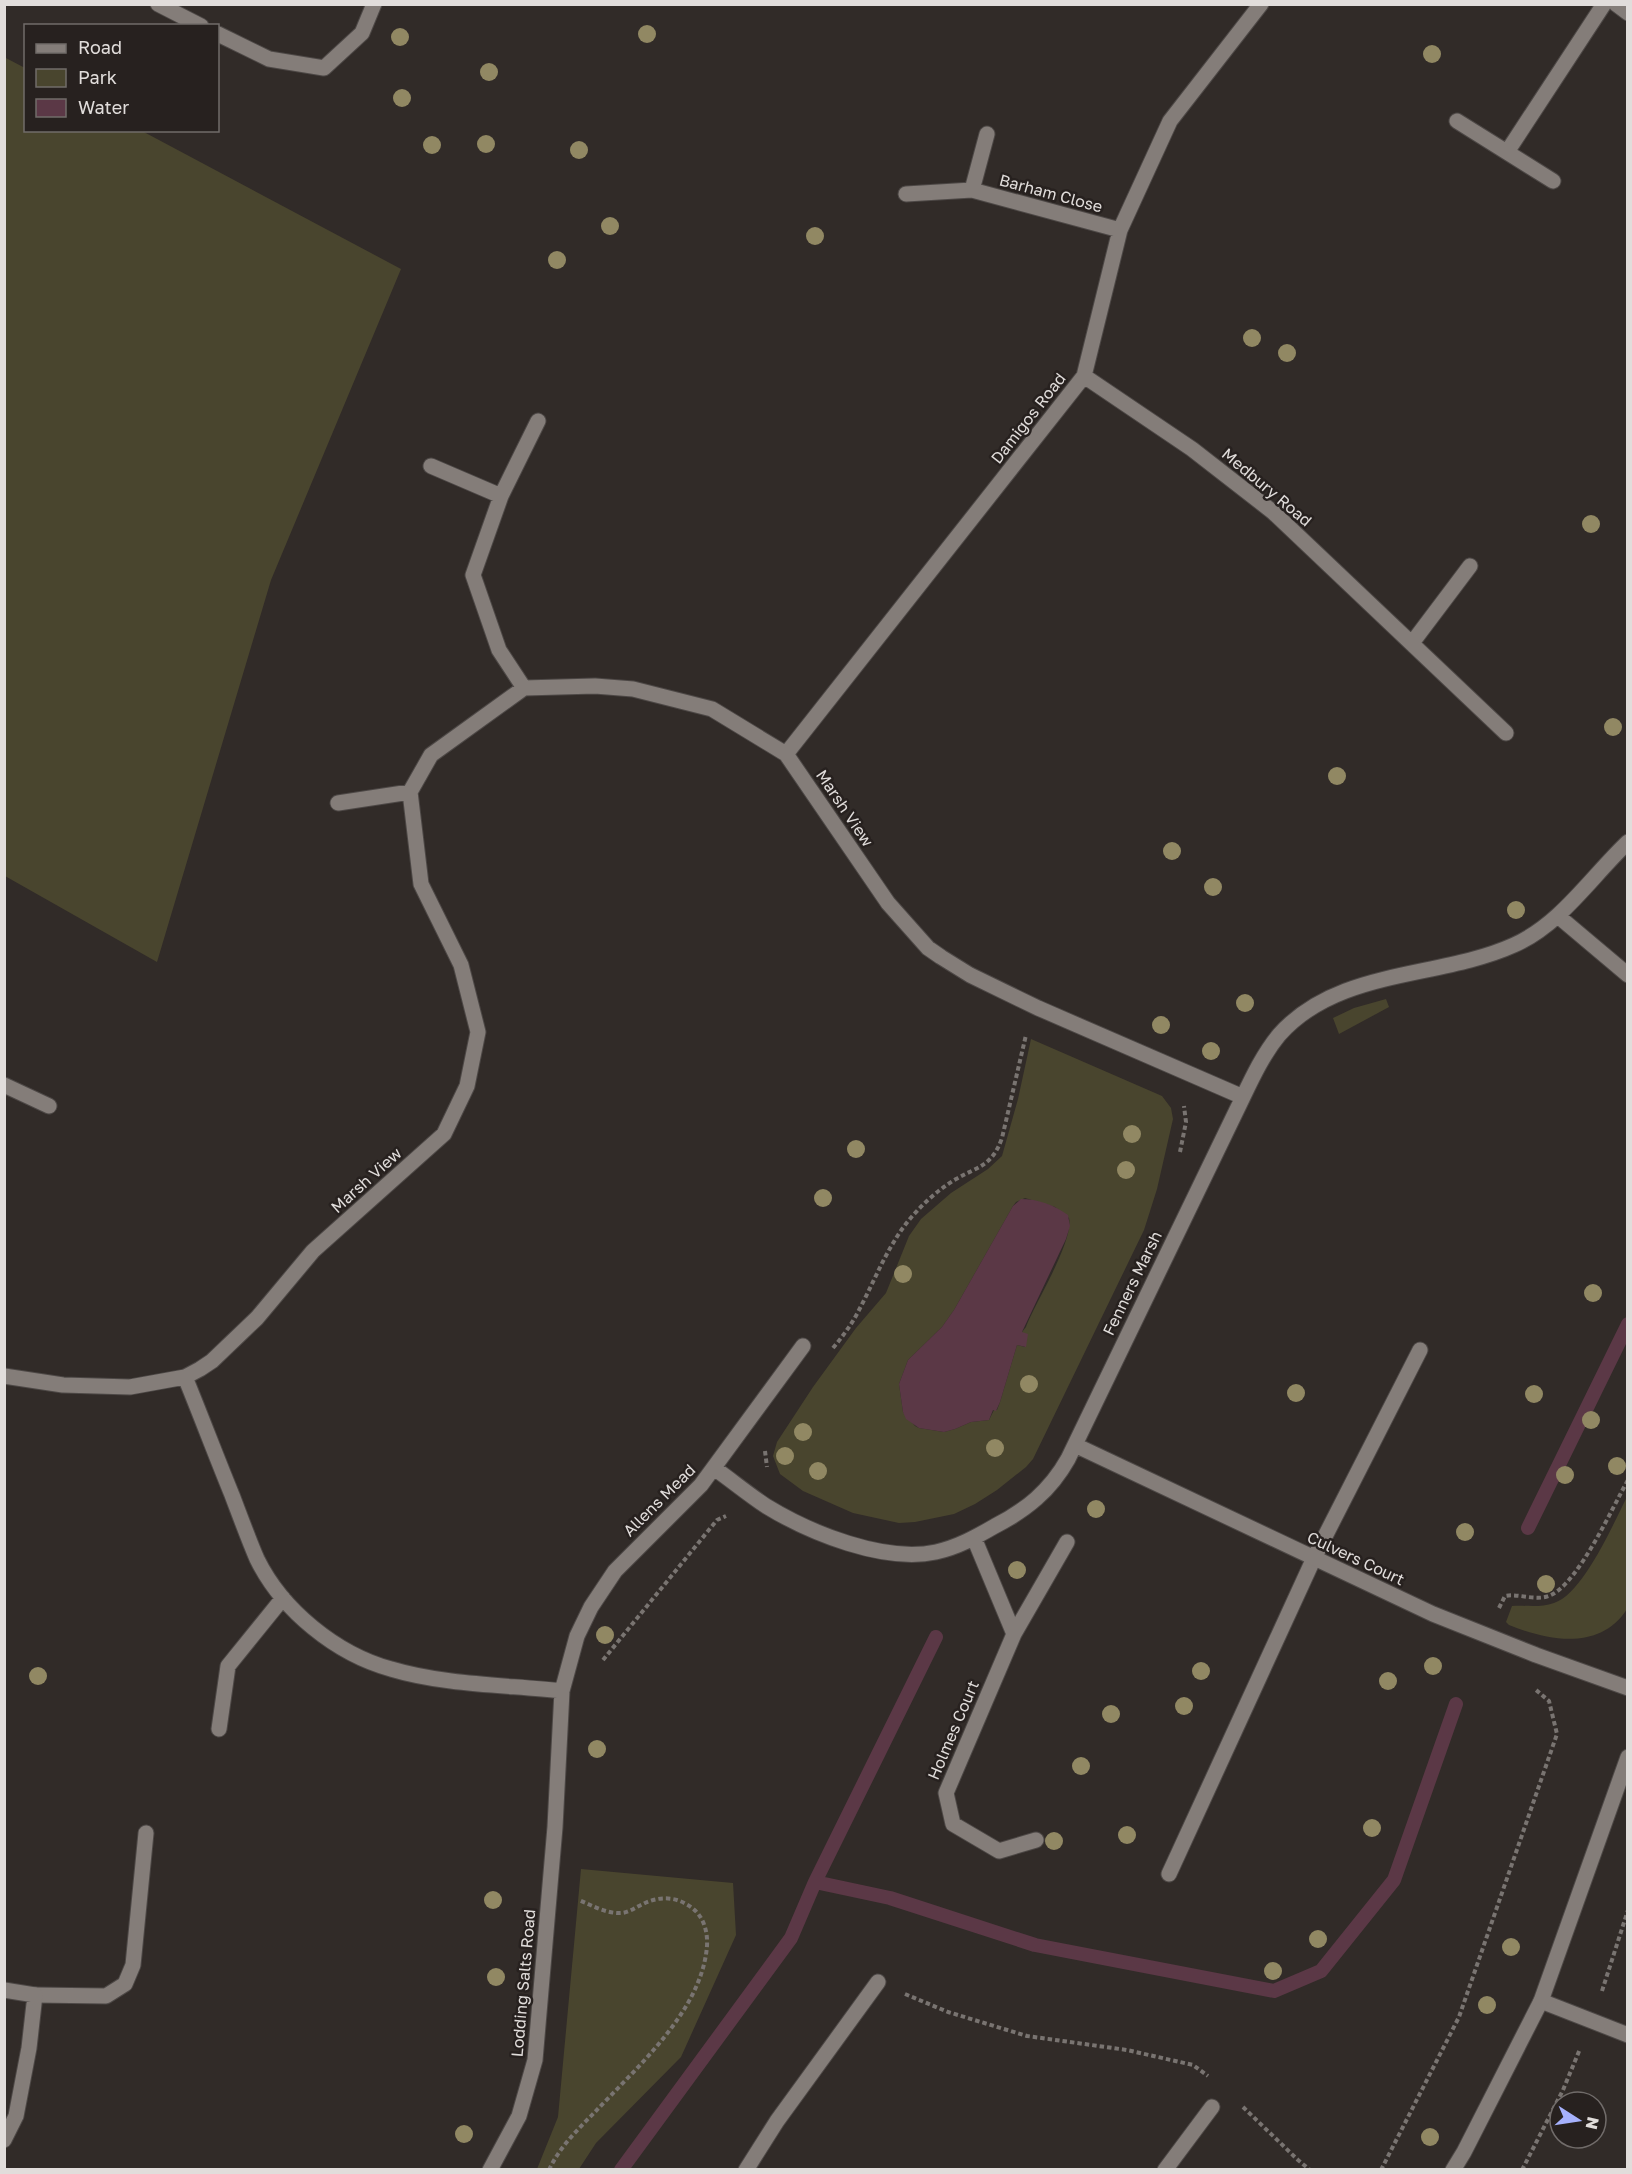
<svg xmlns="http://www.w3.org/2000/svg" width="1632" height="2174" font-family="'Golos Text',sans-serif">
<rect width="100%" height="100%" fill="#312b28"/>
<!-- green -->
<path fill="#49452e" fill-rule="evenodd" d="M4,57L25,68L26,130L142,131L401,269L271,580L157,962L5,876Z
M1386,999L1389,1007L1339,1034L1333,1018L1354,1008Z
M1031,1039L1162,1096L1171,1108L1173,1119L1157,1189L1144,1230L1033,1459L1026,1467L997,1490L975,1504L954,1514L915,1522L899,1523L853,1513L803,1491L780,1474L773,1456L777,1442L813,1387L856,1328L886,1293L909,1236L921,1219L951,1193L988,1169L1002,1156L1018,1099ZM1025,1198L1055,1207L1069,1218C1074,1241 1035,1303 1026,1327L1022,1332L1025,1347L1017,1345L1000,1402L997,1410H994L989,1420L971,1422L955,1429L944,1432L919,1428L915,1426L903,1412L899,1384L908,1360L942,1327L954,1310L1013,1206L1016,1202Z
M1627,1497V1609C1600,1651 1549,1641 1509,1625L1506,1622L1512,1606C1526,1605 1540,1608 1554,1603C1583,1594 1613,1524 1627,1497Z
M581,1869L733,1883L736,1935L681,2057L596,2143L579,2169H537L558,2117Z"/>
<!-- water -->
<path fill="#5b3846" d="M1021,1199C1038,1199 1054,1205 1068,1215L1070,1226L1066,1239L1022,1332L1028,1334L1026,1347L1017,1345L1000,1402L996,1411L993,1410L989,1420L971,1422L955,1429L944,1432L919,1428L906,1419L903,1412L899,1384L908,1360L942,1327L954,1310L1013,1206Z"/>
<g fill="none" stroke-linecap="round" stroke-linejoin="round">
<!-- stream -->
<path stroke="#5b3846" stroke-width="14" d="M1528,1528L1628,1324
M815,1882L890,1898L1035,1945L1274,1991L1321,1971L1394,1880L1456,1704
M621,2170L791,1938L815,1882L936,1637"/>
<defs>
<path id="lane" d="M158,4L201,26
M218,34L269,59L324,68L362,33L374,4
M1169,1874L1314,1558L1420,1350
M35,1995L106,1996L125,1984L133,1965L146,1833
M1541,2001L1628,2035
M746,2170L777,2121L878,1982
M1165,2170L1212,2107"/>
<path id="street" d="M1616,4L1628,13
M1457,121L1553,181
M1507,152L1604,4
M972,190L987,134
M906,194L972,190L1120,230
M1084,376L1192,449L1273,512L1506,733
M431,466L501,496
M1412,643L1470,566
M524,688L499,650L473,575L501,496L538,421
M786,754L1084,376L1120,230L1170,121L1261,4
M338,803L410,792
M1558,916L1628,975
M4,1085L49,1106
M4,1376L63,1385L130,1387L185,1377L200,1369L212,1361L257,1318L313,1251L444,1134L467,1086L478,1032L461,965L421,884L410,792L431,755L524,688L595,686L633,689L712,709L786,754L888,903L928,948L941,957L970,975L1038,1008L1243,1097
M185,1377C201,1416 216,1456 232,1495C240,1516 248,1538 257,1559C282,1610 336,1654 391,1669C444,1685 507,1685 562,1691
M1075,1445L1433,1614L1536,1655L1628,1688
M714,1468C731,1480 748,1494 766,1506C810,1533 884,1563 936,1552C958,1547 976,1537 995,1526C1026,1510 1050,1491 1068,1459L1243,1097C1253,1076 1264,1053 1279,1035C1338,968 1439,979 1514,945C1561,924 1591,877 1628,842
M974,1538L1014,1634
M219,1729L228,1666L283,1598
M1036,1840L999,1851L953,1824L946,1793L1014,1634L1067,1542
M4,1990L35,1995L29,2048L16,2116L4,2140
M490,2170L519,2116L535,2060L555,1827L562,1691L577,1636L591,1607L615,1571L701,1485L803,1346
M1453,2170L1464,2152L1541,2001L1628,1757"/>
</defs>
<!-- lane casing -->
<use href="#lane" stroke="#4d4846" stroke-width="17"/>
<!-- street casing -->
<use href="#street" stroke="#4d4846" stroke-width="17"/>
<!-- path -->
<path stroke="#797471" stroke-width="4" stroke-dasharray="4.5 3" stroke-linecap="butt" d="M1180,1152L1186,1122L1184,1106
M833,1348C843,1336 852,1324 859,1310C877,1276 890,1239 917,1211C928,1199 941,1188 956,1179C979,1166 992,1166 1002,1138L1026,1035
M765,1451L767,1467
M1499,1608L1505,1596C1519,1593 1537,1602 1551,1595C1579,1582 1612,1508 1628,1480
M603,1660L717,1520L726,1516
M1602,1991L1628,1910
M905,1994L948,2012L1027,2036L1127,2050L1193,2065L1208,2076
M1243,2107L1298,2160L1310,2170
M549,2170C559,2148 577,2130 594,2113C636,2068 702,2011 707,1946C708,1929 702,1912 686,1904C673,1896 656,1897 643,1904C636,1907 630,1912 622,1913C607,1914 593,1906 579,1900
M1381,2170L1459,2017L1557,1734L1549,1701L1536,1690
M1522,2170L1563,2090L1580,2049"/>
<!-- lane -->
<use href="#lane" stroke="#847d79" stroke-width="15"/>
<!-- street -->
<use href="#street" stroke="#847d79" stroke-width="15"/>
</g>
<!-- trees -->
<g fill="#918863">
<circle cx="647" cy="34" r="9"/>
<circle cx="400" cy="37" r="9"/>
<circle cx="1432" cy="54" r="9"/>
<circle cx="489" cy="72" r="9"/>
<circle cx="402" cy="98" r="9"/>
<circle cx="486" cy="144" r="9"/>
<circle cx="432" cy="145" r="9"/>
<circle cx="579" cy="150" r="9"/>
<circle cx="610" cy="226" r="9"/>
<circle cx="815" cy="236" r="9"/>
<circle cx="557" cy="260" r="9"/>
<circle cx="1252" cy="338" r="9"/>
<circle cx="1287" cy="353" r="9"/>
<circle cx="1591" cy="524" r="9"/>
<circle cx="1613" cy="727" r="9"/>
<circle cx="1337" cy="776" r="9"/>
<circle cx="1172" cy="851" r="9"/>
<circle cx="1213" cy="887" r="9"/>
<circle cx="1516" cy="910" r="9"/>
<circle cx="1245" cy="1003" r="9"/>
<circle cx="1161" cy="1025" r="9"/>
<circle cx="1211" cy="1051" r="9"/>
<circle cx="1132" cy="1134" r="9"/>
<circle cx="856" cy="1149" r="9"/>
<circle cx="1126" cy="1170" r="9"/>
<circle cx="823" cy="1198" r="9"/>
<circle cx="903" cy="1274" r="9"/>
<circle cx="1593" cy="1293" r="9"/>
<circle cx="1029" cy="1384" r="9"/>
<circle cx="1296" cy="1393" r="9"/>
<circle cx="1534" cy="1394" r="9"/>
<circle cx="1591" cy="1420" r="9"/>
<circle cx="803" cy="1432" r="9"/>
<circle cx="995" cy="1448" r="9"/>
<circle cx="785" cy="1456" r="9"/>
<circle cx="1617" cy="1466" r="9"/>
<circle cx="818" cy="1471" r="9"/>
<circle cx="1565" cy="1475" r="9"/>
<circle cx="1096" cy="1509" r="9"/>
<circle cx="1465" cy="1532" r="9"/>
<circle cx="1017" cy="1570" r="9"/>
<circle cx="1546" cy="1584" r="9"/>
<circle cx="605" cy="1635" r="9"/>
<circle cx="1433" cy="1666" r="9"/>
<circle cx="1201" cy="1671" r="9"/>
<circle cx="38" cy="1676" r="9"/>
<circle cx="1388" cy="1681" r="9"/>
<circle cx="1184" cy="1706" r="9"/>
<circle cx="1111" cy="1714" r="9"/>
<circle cx="597" cy="1749" r="9"/>
<circle cx="1081" cy="1766" r="9"/>
<circle cx="1372" cy="1828" r="9"/>
<circle cx="1127" cy="1835" r="9"/>
<circle cx="1054" cy="1841" r="9"/>
<circle cx="493" cy="1900" r="9"/>
<circle cx="1318" cy="1939" r="9"/>
<circle cx="1511" cy="1947" r="9"/>
<circle cx="1273" cy="1971" r="9"/>
<circle cx="496" cy="1977" r="9"/>
<circle cx="1487" cy="2005" r="9"/>
<circle cx="464" cy="2134" r="9"/>
<circle cx="1430" cy="2137" r="9"/>
</g>
<g text-anchor="middle" stroke-width="5" stroke-linejoin="round" paint-order="stroke">
<!-- street labels -->
<g font-size="16" fill="#e1dddb" stroke="#27211f">
<text transform="translate(1051 193) rotate(15)" y="6">Barham Close</text>
<text transform="translate(1028 418) rotate(-52)" y="6">Damigos Road</text>
<text transform="translate(1267 487) rotate(40)" y="6">Medbury Road</text>
<text transform="translate(845 808) rotate(56)" y="6">Marsh View</text>
<text transform="translate(366 1180) rotate(-42)" y="6">Marsh View</text>
<text transform="translate(1132 1283) rotate(-64)" y="6">Fenners Marsh</text>
<text transform="translate(659 1500) rotate(-45)" y="6">Allens Mead</text>
<text transform="translate(1356 1558) rotate(25)" y="6">Culvers Court</text>
<text transform="translate(953 1730) rotate(-67)" y="6">Holmes Court</text>
<text transform="translate(523 1983) rotate(-85)" y="6">Lodding Salts Road</text>
</g>
</g>
<!-- border -->
<rect width="1632" height="2174" fill="none" stroke="#e1dddb" stroke-width="12"/>
<!-- legend -->
<rect x="24" y="24" width="195" height="108" fill="#27211f" stroke="#716c6a" stroke-width="1.5"/>
<rect x="36" y="44" width="30" height="9" fill="#847d79" stroke="#716c6a" stroke-width="1.5"/>
<text x="78" y="54" font-size="18" fill="#e1dddb">Road</text>
<rect x="36" y="69" width="30" height="18" fill="#49452e" stroke="#716c6a" stroke-width="1.5"/>
<text x="78" y="84" font-size="18" fill="#e1dddb">Park</text>
<rect x="36" y="99" width="30" height="18" fill="#5b3846" stroke="#716c6a" stroke-width="1.5"/>
<text x="78" y="114" font-size="18" fill="#e1dddb">Water</text>
<!-- north arrow -->
<g transform="translate(1578 2120) rotate(102)"><circle r="28" fill="#27211f" stroke="#716c6a" stroke-width="1.5"/>
<path d="M0-4.5L10 22L0 15L-10 22Z" fill="#a6b1fc"/>
<text y="-9" font-size="16" font-weight="bold" text-anchor="middle" fill="#e1dddb">N</text>
</g>
</svg>
